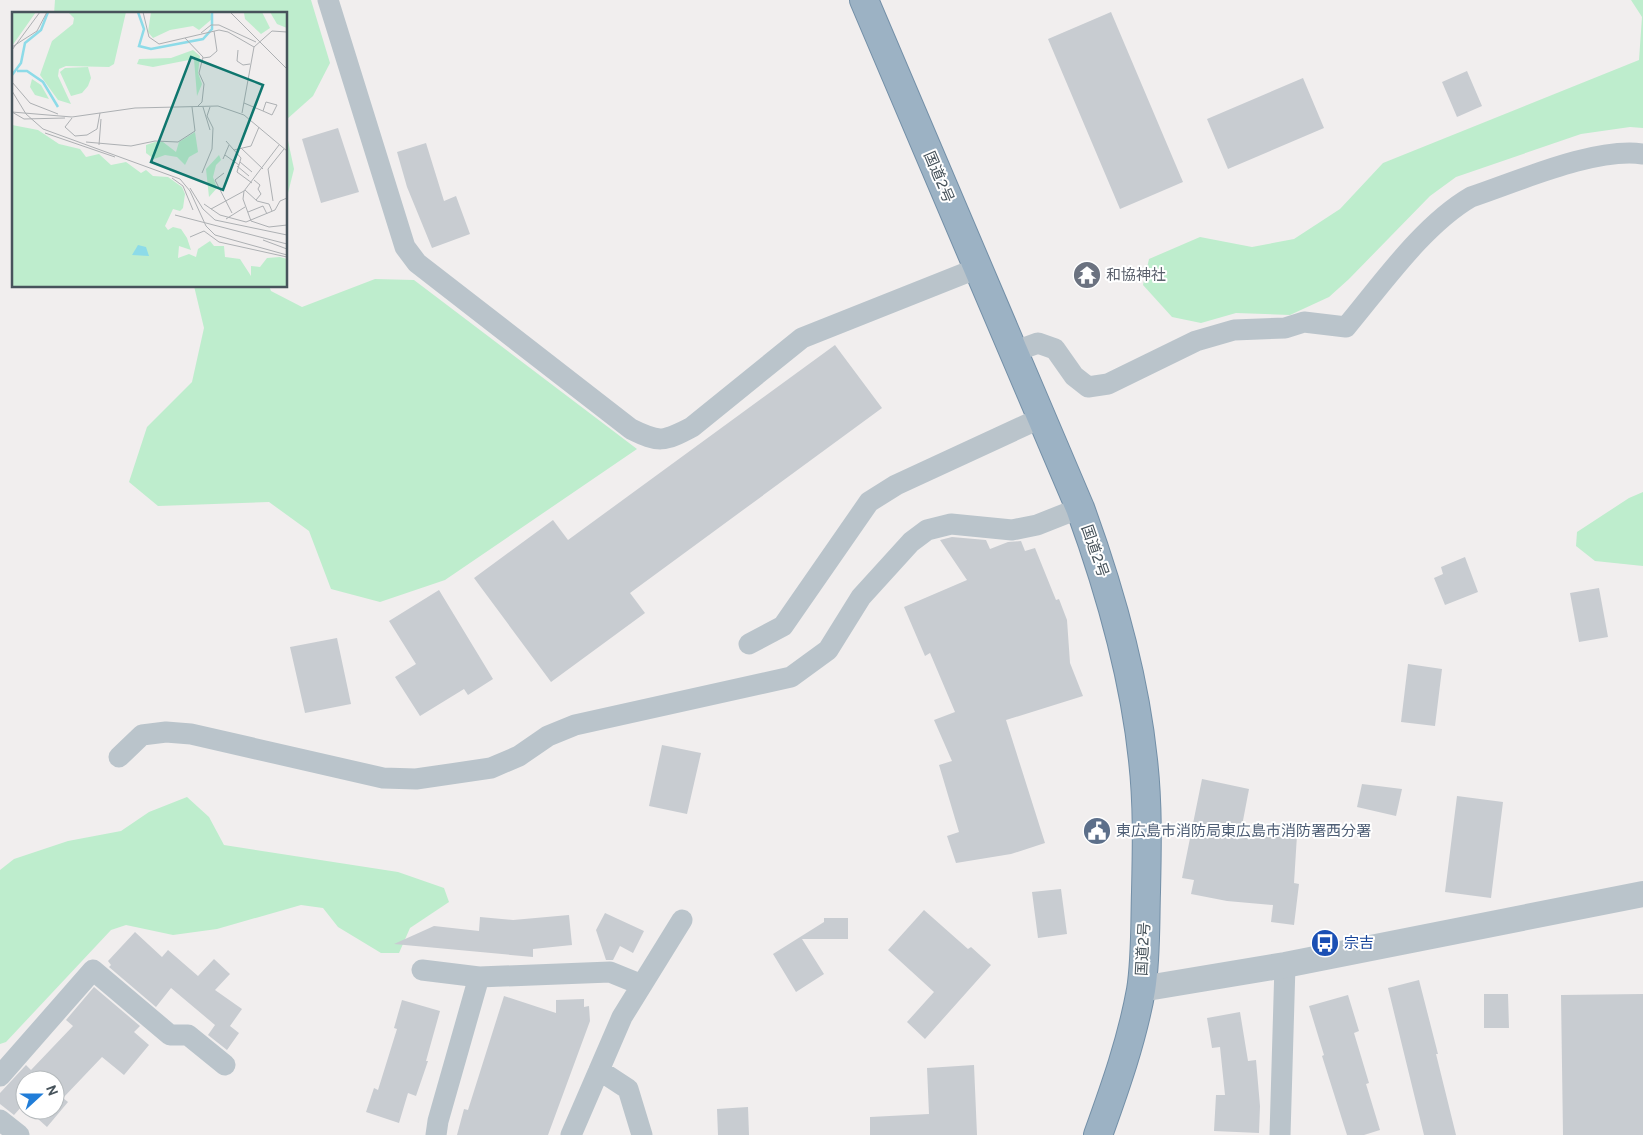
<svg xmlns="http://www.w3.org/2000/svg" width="1643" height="1135" font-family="Overpass,'Noto Sans JP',sans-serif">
<rect width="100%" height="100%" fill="#f1eeee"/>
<!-- green -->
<path fill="#beedcd" d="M55,0H311L330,63L313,96L286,120V14H54Z
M1631,0H1643V128L1630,127L1581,134L1456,177L1430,196L1349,279L1329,297L1290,315L1236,313L1201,323L1172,317L1143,285L1149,259L1200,237L1252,247L1294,239L1340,209L1383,163L1639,60L1642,17Z
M286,131L294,169L286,201Z
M375,279L414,280L637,449L445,580L380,602L331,589L309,531L269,502L158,506L129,482L147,427L192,382L204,328L194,286H269L271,291L302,307Z
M1643,492V566L1595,561L1576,546L1577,532L1629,498Z
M187,797L209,817L224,845L398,872L444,888L449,902L410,928L399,953H381L338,927L323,908L301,905L217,929L173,935L126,925L111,930L6,1042L0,1044V870L14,859L68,841L121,831L149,812Z"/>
<!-- building -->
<path fill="#c8ccd1" d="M1111,12L1183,182L1120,209L1048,39Z
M1467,71L1482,106L1457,117L1442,82Z
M1303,78L1324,128L1228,169L1207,119Z
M338,128L359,192L321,203L302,139Z
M426,143L444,201L456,196L470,234L432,248L407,187L397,152Z
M835,345L882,408L630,593L645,613L551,682L474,578L553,520L568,540Z
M952,537L986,540L990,549L1008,542L1021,541L1025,551L1035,548L1056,600L1059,599L1067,620L1070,663L1083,696L1006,720L1045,843L1011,854L956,863L947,836L959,832L939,765L952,761L934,720L955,712L930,653L925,656L904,607L967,580L940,540Z
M1465,557L1478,592L1445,605L1434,578L1443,574L1441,567Z
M1599,588L1608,637L1579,642L1570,593Z
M439,590L493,679L468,695L464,689L420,716L395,677L416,664L389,621Z
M337,638L351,704L305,713L290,647Z
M1408,664L1442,669L1435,726L1401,722Z
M662,745L701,753L687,814L649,806Z
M1202,779L1249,789L1241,831L1297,835L1294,883L1299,884L1294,925L1271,922L1273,905L1227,901L1191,894L1194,880L1182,878Z
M1362,784L1402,789L1396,816L1357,807Z
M1457,796L1503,802L1491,898L1445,892Z
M1061,889L1067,934L1038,938L1032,892Z
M924,910L968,949L971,947L991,965L925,1039L907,1022L934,992L888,950Z
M605,913L644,931L633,953L620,946L613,960H606L596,930Z
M569,915L572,945L533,949V957L394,944L434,926L479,931L480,917L513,920Z
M824,918H848V939H802L824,974L796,992L773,954L824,922Z
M135,932L162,957L168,950L198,976L214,959L230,974L215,990L242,1009L230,1026L239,1033L227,1050L208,1035L215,1025L171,988L156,1007L109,967L111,965L108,961Z
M1419,980L1438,1054H1436L1456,1135H1424L1388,988Z
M94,987L140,1026L134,1032L149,1045L124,1075L102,1057L63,1098L68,1102L47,1127L28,1110H55V1080H25V1107L23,1105L14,1115L0,1104V1093L26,1065L31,1070L73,1026L66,1020Z
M1484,994H1508L1509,1028H1484Z
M1643,994V1135H1563L1561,995Z
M1348,995L1359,1031L1354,1033L1369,1083L1366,1084L1380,1130L1364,1135H1347L1322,1056L1324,1055L1309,1006Z
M504,996L556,1013V1000L584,999V1007L589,1006L590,1021L548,1135H457L464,1109L468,1110Z
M402,1000L440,1011L426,1061H428L416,1096L408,1093L399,1123L366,1112L374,1088L378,1090L397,1029L394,1028Z
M1240,1012L1248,1061L1256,1060L1260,1106L1259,1133L1214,1131L1216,1095H1225L1220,1047L1212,1048L1207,1018Z
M974,1065L977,1135H870V1117L929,1114L927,1068Z
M748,1107L749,1135H718L717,1109Z"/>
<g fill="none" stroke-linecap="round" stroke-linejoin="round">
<defs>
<path id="trunk" d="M864,0L1080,508C1110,590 1134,673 1143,760C1148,804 1147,848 1146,892C1145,924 1146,959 1141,990C1132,1040 1115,1088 1098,1135"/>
</defs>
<!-- trunk casing -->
<use href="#trunk" stroke="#738fa7" stroke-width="30"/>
<!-- minor -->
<path stroke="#bac4cb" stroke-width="21" d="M328,0L405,247L417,263L631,429C659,443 664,442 692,427L802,338L978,268
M1013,352L1038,343L1055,349L1074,376L1088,387L1108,384L1196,341L1234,330L1285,328L1304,322L1346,327C1382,284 1423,225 1471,197C1519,181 1595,147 1643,154
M749,644L783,626L869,502L896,485L1041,418
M119,757L142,735L166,732L191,734L383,778L416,779L491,768L519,756L548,736L575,725L791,677L828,650L861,597L911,542L927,530L951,524L1012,530L1037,525L1080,508
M422,970L479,977L610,972L642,985
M599,1070L628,1089L642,1135
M0,1076L93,970L170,1035H188L225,1065
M0,1120L19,1135
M436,1135L438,1121L479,977
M571,1135L622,1017L682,920
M1280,1135L1285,965"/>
<!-- tertiary -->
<path stroke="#bac4cb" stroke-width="26" d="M1141,989L1285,965L1643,894"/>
<!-- trunk -->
<use href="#trunk" stroke="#9cb2c4" stroke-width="28"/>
</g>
<!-- icons -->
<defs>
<symbol id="temple-disc" viewBox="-11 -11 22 22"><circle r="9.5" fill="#6b7280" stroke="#fff"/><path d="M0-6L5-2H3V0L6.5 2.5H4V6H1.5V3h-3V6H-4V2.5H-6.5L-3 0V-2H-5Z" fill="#fff"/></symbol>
<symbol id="civic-disc" viewBox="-11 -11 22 22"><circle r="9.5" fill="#5c6f8a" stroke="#fff"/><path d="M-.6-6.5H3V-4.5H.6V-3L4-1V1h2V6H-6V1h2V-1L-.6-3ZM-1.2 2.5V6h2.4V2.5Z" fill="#fff"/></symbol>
<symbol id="bus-disc" viewBox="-11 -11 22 22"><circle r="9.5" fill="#1a4fb4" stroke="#fff"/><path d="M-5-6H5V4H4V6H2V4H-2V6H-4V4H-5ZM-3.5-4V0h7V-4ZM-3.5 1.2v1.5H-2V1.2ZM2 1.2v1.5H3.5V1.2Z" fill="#fff"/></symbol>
</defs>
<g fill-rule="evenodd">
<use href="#temple-disc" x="1071" y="259" width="32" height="32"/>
<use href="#civic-disc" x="1081" y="815" width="32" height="32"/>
<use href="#bus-disc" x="1309" y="927" width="32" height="32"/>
</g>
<g text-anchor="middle" stroke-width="4" stroke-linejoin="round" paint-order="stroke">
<!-- street labels -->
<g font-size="15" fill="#47535b" stroke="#fff">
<text transform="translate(939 177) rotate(67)" y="5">国道2号</text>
<text transform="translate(1095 551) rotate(71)" y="5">国道2号</text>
<text transform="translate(1143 949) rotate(-87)" y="5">国道2号</text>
</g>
<!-- worship labels -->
<g font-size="15" fill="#5b616d" stroke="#fff" text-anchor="start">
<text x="1106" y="280">和協神社</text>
</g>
<!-- service labels -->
<g font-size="15" fill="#4e5e75" stroke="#fff" text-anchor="start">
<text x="1116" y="836">東広島市消防局東広島市消防署西分署</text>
</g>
<!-- transit labels -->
<g font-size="15" fill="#164399" stroke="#fff" text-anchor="start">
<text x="1344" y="948">宗吉</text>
</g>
</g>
<!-- overview -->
<g transform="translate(12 12)">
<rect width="275" height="275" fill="#f1eeee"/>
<path d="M0,0H24L0,34ZM56,0H114L102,52L97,55L54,54L47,57L46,64L59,92L46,88L28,63L40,29L61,12L62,6ZM139,0H198L200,7L187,18L181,14L158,18L141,26L136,20ZM250,0L258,16L249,22L233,7L232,1ZM258,0H275V16L265,12ZM181,38L188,44L186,61L190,72L185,84L182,47L141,55L125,52L127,47L159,46ZM76,55L79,66L76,74L70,81L59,84L48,60L53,56ZM20,67L29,73L37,87L23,83L18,75ZM0,113L26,118L47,132L68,137L74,145L87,142L99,153L114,150L129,161L134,158L141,164L156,165L170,175L173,182L171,196L168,199L161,197L153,214L156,218L161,215L169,217L175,226L179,238L167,234L166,246L177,242L184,245L186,237L198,229L202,234H212L213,245L228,247L239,264V254L248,255L255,246L268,245L275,247V275H0ZM183,120L186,140L177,145L173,153L165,145L153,143L142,147L134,141V133L143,130H151L164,140L167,130ZM207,143L209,148L204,153L201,165L205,176L197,185L194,157Z" fill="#beedcd"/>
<path d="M126,233L134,235L137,244L120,243Z" fill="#8ddbe8"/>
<path fill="none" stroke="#8ddbe8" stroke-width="2.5" d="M126,0L132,17L127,34L139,37L191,27L200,17V0M5,59H15L31,70L46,95M0,63L9,51L13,31L29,18L36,0"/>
<path fill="none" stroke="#adb0b3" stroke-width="1" d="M131,0L137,25L147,32L207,18L216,20L242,35L260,19L275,20M218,0L275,57M189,21L199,13H207L244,30M173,26L191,45L187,61L192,72L190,90L186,94M0,35L25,19L35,0M0,38L28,0M226,38L225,49L231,53L238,52M191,46L198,45L205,39L202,19M0,70L18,91L46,102M0,79L14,102L31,117L168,167L178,179L194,214L203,223L275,243M232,91L251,99L260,103L265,93L254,90L251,99M191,95L198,118M0,100L12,107L53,106M0,100L60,105L123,96L206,94L232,103L275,139M230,101L242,35M60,106L53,115L63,124L75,123L85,117L88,101M33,121L103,145M214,129L229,146L225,160L240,171M74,130L119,134L143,129L166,130L183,119L180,95M87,133L89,107M229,136L251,157M222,138L239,134L247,115M213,143L227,153M211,147L217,133M228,150L240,160M225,154L237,164M190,161L200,137L201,116L195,104L198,95M212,161L203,168L220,201M160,166L171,174L181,198M242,168L248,173L246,177L249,182L244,188M178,176L191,197L203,208L275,223M233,178L245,189L257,192L260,199M261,189L256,157L272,137M192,192L208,203L234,210L263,198L268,189L275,186M199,197L232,179M236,200L251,194L255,202M163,203L275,232M214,207L233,195M239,209L231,187L232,179L267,133M239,209L257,215L275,213M178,225L192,219L207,230L275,245M251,228L275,237"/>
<path fill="#0f766e" fill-opacity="0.15" stroke="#0f766e" stroke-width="2.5" d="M179,45L251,73L211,178L139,150Z"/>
<rect width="275" height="275" fill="none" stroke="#47535b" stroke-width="2.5"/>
</g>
<!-- north arrow -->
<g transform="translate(40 1095) rotate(69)"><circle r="24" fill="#ffffff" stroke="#b5babd"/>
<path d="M0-4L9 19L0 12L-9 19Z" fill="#217dd8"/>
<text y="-8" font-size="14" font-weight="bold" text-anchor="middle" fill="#47535b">N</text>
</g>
</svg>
